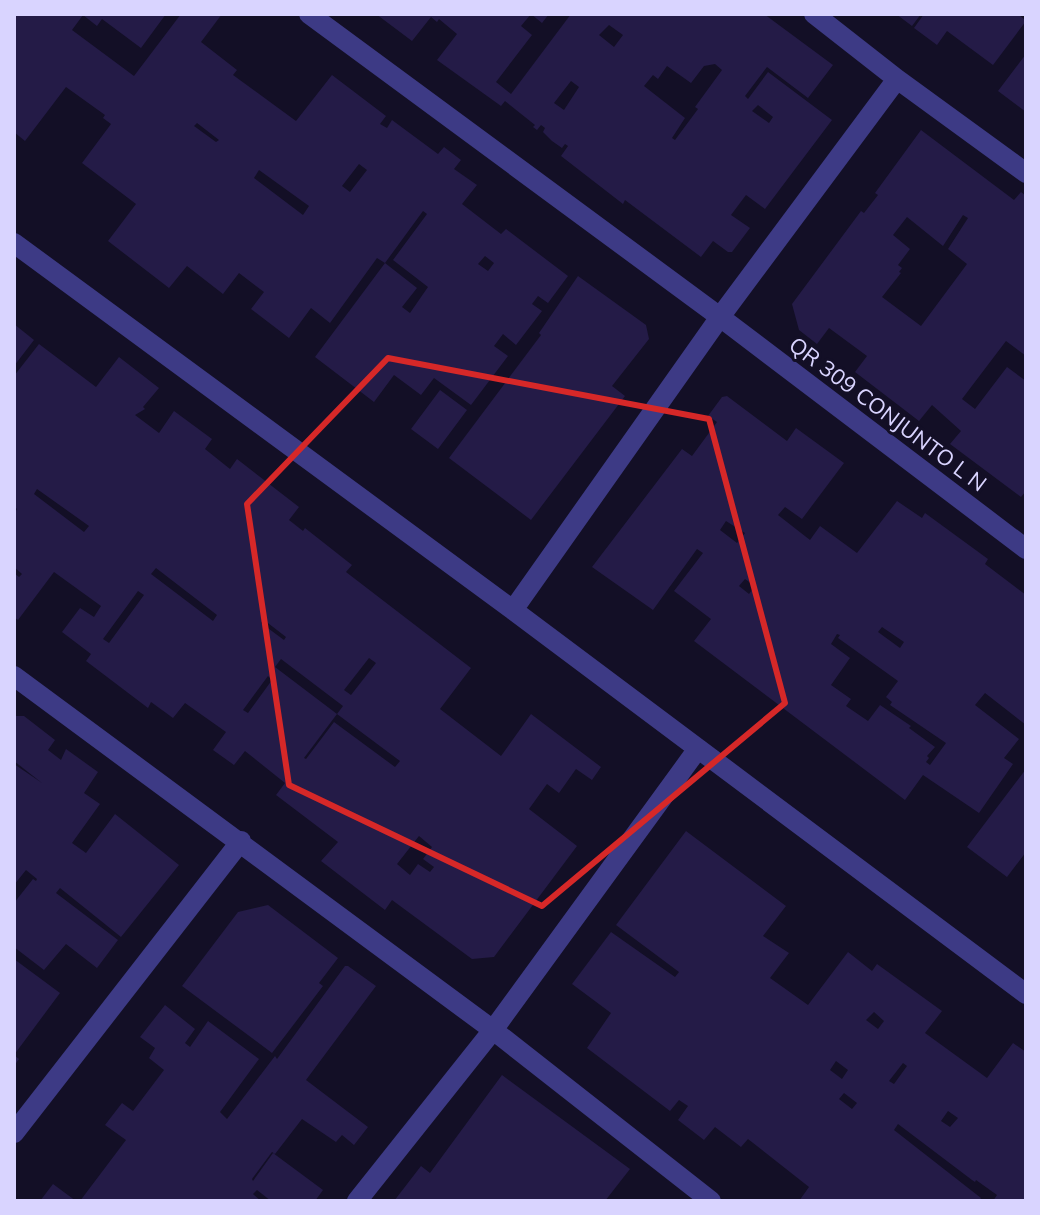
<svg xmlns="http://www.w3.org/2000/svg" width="1040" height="1215" font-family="Mulish,sans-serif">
<rect width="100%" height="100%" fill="#130f26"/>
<!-- building -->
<path fill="#241b47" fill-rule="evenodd" d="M14,14H166L141,48L102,19L97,26L83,15L72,30L134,76L181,14H222L201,42L237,70L233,75L296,121L332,75L386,116L380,124L387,128L392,120L438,154L444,147L461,160L454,169L477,185L462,204L501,234L506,229L568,276L548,303L538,296L532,304L542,311L516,345L503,334L494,346L508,356L471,405L434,378L421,395L394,375L374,402L315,357L385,263L417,288L402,307L410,313L428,287L393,260L427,214L423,211L385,263L377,258L330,323L311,308L289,338L251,309L264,292L239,273L223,294L187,266L169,288L108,241L136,204L82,163L111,124L103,118L105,115L66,87L25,141L14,132ZM197,123L219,140L216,142L194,126ZM359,164L367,170L350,192L342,186ZM259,170L309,206L303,215L254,178ZM485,256L494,263L488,271L478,264Z
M376,14H549L542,23L531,14L521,26L532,35L496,82L511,94L571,14H764L833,65L808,98L767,67L745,96L748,99L768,72L832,120L765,209L746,195L731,215L750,228L732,252H728L713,241L701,257L625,200L623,204L561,156L568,146L565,144L562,148L552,141L543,132L545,128L541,125L537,130L533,127L535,125L505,101L501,106L437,60L457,34L439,19L437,22L431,17L412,41ZM609,25L623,35L614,47L599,35ZM715,64L722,70L695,107L698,109L675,140L672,138L685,118L644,86L653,75L658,79L667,66L691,83L704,66ZM571,81L579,87L564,110L554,103ZM758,105L773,117L769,123L752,111Z
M896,14H921L912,26Z
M924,14H1018L1026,21L993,65L947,31L937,45L914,28Z
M1026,54V112L998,91Z
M921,130L1014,200L1021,192L1026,196V356L1006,341L962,399L975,409L1007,367L1026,381V491L1021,497L950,444L961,431L932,405L919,421L855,372L867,356L829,328L817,344L799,330L792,304L861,211L864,213L878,195L875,193ZM963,215L968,218L948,249L967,264L921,326L882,297L901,273L899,272L902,268L898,265L910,249L893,235L907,217L943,246Z
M578,276L646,325L649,339L612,386L625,396L531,520L449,458L541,335L539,333Z
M14,324L34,340L14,366Z
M39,344L96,387L119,357L159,388L143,407L145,409L135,415L159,433L174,411L212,439L205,449L230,469L237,459L299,507L289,520L303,531L305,528L352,565L346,572L471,668L440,709L501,756L531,714L601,767L592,780L576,769L559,793L547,784L529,809L577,846L494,957L472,959L392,900L385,910L321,861L338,842L276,795L285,783L245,751L234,765L213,750L226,732L185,703L173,718L151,702L148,708L86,661L91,654L62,632L80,608L94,617L101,606L54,572L18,620L14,617V573L19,577L22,574L14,567V514L17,509L14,506V376ZM37,489L89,526L84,532L34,494ZM156,568L217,615L213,621L151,574ZM138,591L144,595L109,643L103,639ZM264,620L286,637L284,640L261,623ZM369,658L376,663L351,695L344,690ZM281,659L343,706L337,714L400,761L395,767L334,722L306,759L304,758L337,714L275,667ZM268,676L272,680L248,713L243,710ZM419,836L432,847L423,859L434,867L430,872L418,864L410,875L397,864Z
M440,390L467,410L438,449L411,429Z
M727,396L787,441L796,428L844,463L802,519L785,507L778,515L810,540L820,526L857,553L897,501L922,518L925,513L988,559L985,564L1026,595V725L985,693L975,705L1019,739L1004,758L1013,764L979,813L923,775L905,800L694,641L711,619L674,591L703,553L697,549L653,610L592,567L682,449L692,456L717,422L708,416L722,397ZM726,521L745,533L737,543L720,530ZM745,579L755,586L749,594L739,586ZM882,627L904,642L900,648L878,632ZM837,634L840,635L838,638L898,681L886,697L892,702L890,705L946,743L930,765L926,762L929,758L927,756L935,747L909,728L911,726L880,705L868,721L846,706L851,699L831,685L850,658L831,644Z
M15,716H24L55,740L48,750L61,760L66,749L98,772L84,793L100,804L72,843L86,853L115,814L179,865L121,937L60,888L56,893L118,940L97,968L66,944L44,970L14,947V903L33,879L36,881L37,879L26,870L14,885V764L42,783L14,761Z
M1026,769V852L1007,877L967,847Z
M686,831L786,906L763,936L789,953L770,978L808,1005L848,952L872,971L877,964L942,1011L925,1033L987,1078L1013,1043L1026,1052V1201H993L997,1195L976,1180L975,1182L972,1180L898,1124L894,1130L981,1198L979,1201H799L809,1187L748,1139L741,1147L715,1127L704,1140L678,1120L688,1106L679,1100L670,1111L587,1048L611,1013L572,984L611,932L675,977L679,972L616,925ZM874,1012L884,1021L878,1029L866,1020ZM836,1061L848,1070L842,1079L830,1070ZM903,1063L907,1066L894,1084L889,1081ZM844,1093L857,1103L852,1109L839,1099ZM948,1111L958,1118L950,1127L941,1121Z
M268,905L338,958L319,983L323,986L272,1053L182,986L238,912Z
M14,959L60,993L14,1055L19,1059L14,1066Z
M345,966H348L376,986L306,1080L368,1127L354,1145L342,1135L336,1142L302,1119L275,1154L272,1152L252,1179L253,1181L273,1153L323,1190L315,1201H271L257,1190L253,1194L261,1201H80L126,1140L105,1125L122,1103L133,1111L164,1070L149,1058L155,1048L140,1037L165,1005L195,1029L185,1043L190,1047L208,1021L259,1059L220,1112L227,1119L275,1056L277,1059Z
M502,1075L630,1169L605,1201H394L421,1166L430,1173Z
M53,1184L76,1201H40Z"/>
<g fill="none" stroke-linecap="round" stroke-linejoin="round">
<!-- minor -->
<path stroke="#3d3a85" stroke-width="20" d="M309,14L720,317L1026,549
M814,14L897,79L1026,173
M14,243L513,610L1026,994
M513,610L720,317L897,79
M14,676L493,1030L711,1201
M14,1133L241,841
M357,1201L493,1030L697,750"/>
</g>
<!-- marked area -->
<path fill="none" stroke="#d62828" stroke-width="6" stroke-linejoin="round" d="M388,358L709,419L785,703L542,906L289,785L247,504Z"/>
<g text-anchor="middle" stroke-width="6" stroke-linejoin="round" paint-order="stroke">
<!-- street labels -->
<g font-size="22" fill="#d9d4ff" stroke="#130f26">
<text transform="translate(888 414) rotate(37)" y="8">QR 309 CONJUNTO L N</text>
</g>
</g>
<!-- border -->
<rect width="1040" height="1215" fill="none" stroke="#d9d4ff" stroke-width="32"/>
</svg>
